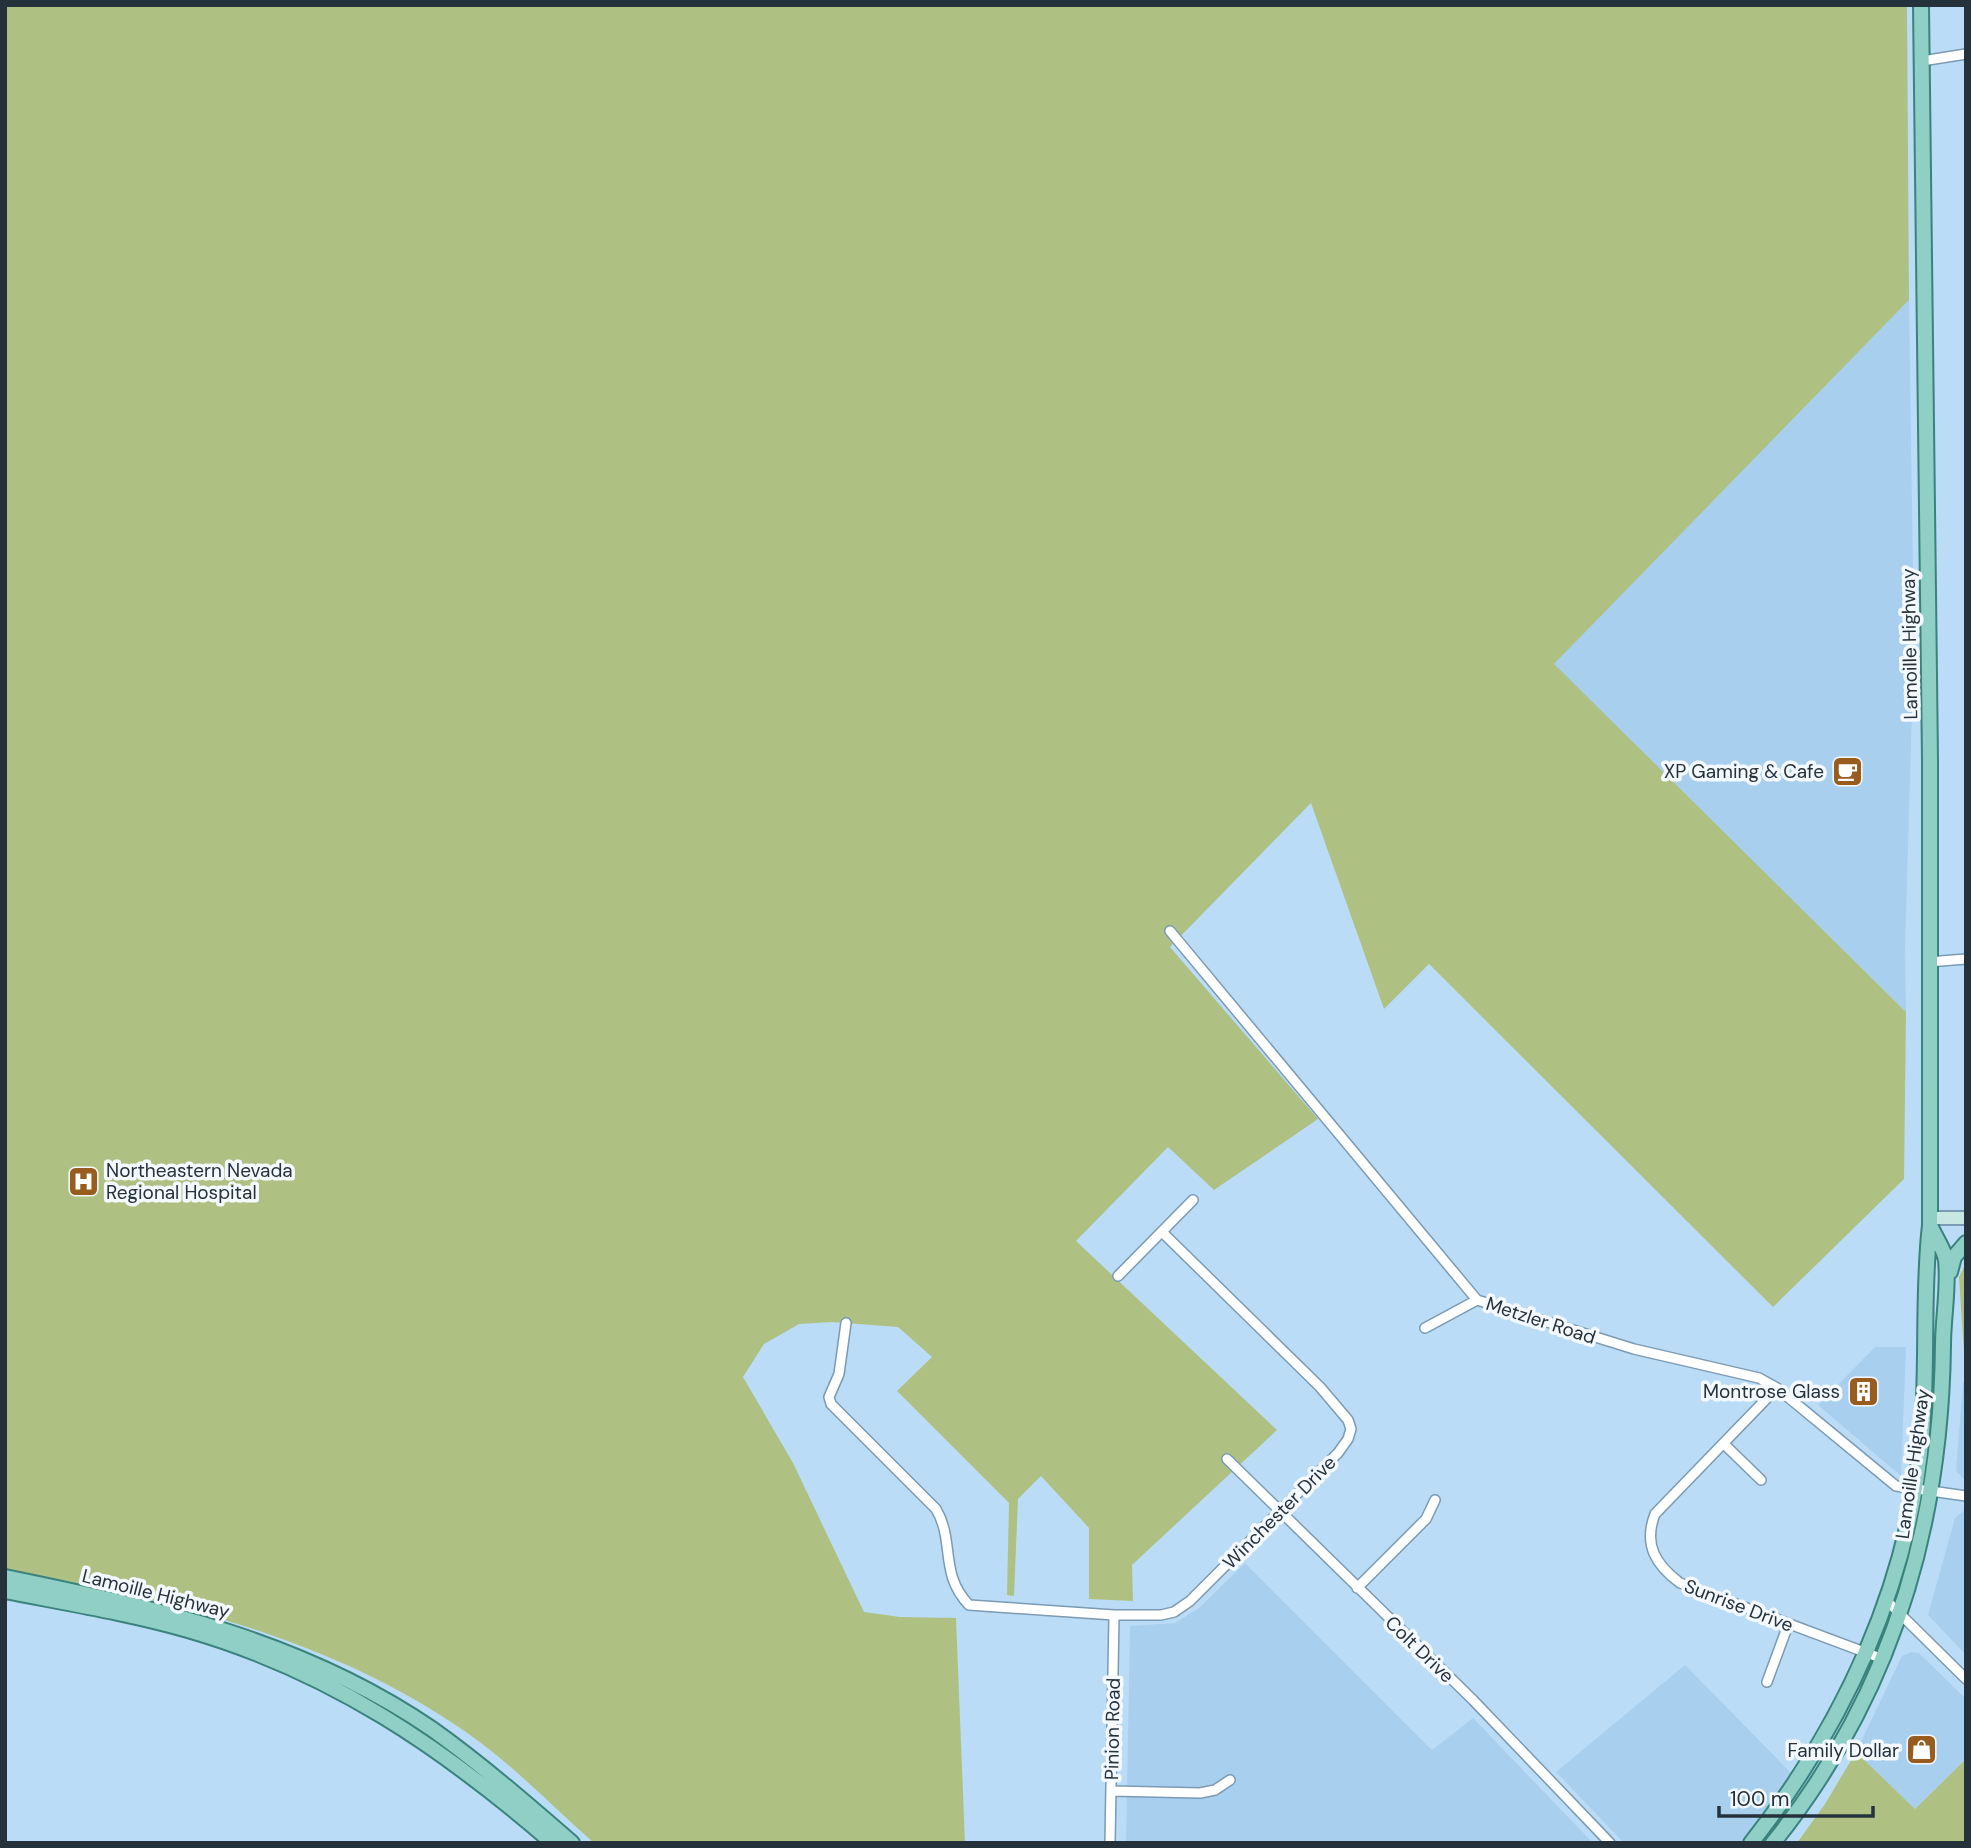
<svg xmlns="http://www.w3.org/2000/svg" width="1971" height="1848" font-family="'DM Sans',sans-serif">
<rect width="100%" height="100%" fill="#bbdcf7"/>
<!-- built -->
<path fill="#a9cfef" d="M1909,300L1914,643L1905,947L1906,1012L1553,664Z
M1875,1347H1906L1901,1476L1818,1405Z
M1963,1382H1966V1481L1956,1471Z
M1966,1509V1655L1928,1615L1955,1518Z
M1245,1563L1432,1750L1473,1718L1593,1843H1126L1130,1626L1175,1623L1199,1608Z
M1911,1652L1919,1653L1966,1699V1759L1915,1809L1856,1752L1902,1656Z
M1685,1665L1793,1775L1743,1843H1624L1556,1772Z"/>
<!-- green -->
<path fill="#aec182" d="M5,5H1907L1909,300L1554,664L1906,1012L1904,1179L1773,1307L1429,964L1384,1009L1311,803L1170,947L1318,1119L1214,1190L1168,1147L1076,1241L1277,1430L1132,1565L1133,1601L1089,1599V1528L1041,1476L1018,1499L1014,1596L1007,1595L1009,1503L897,1391L932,1357L898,1327L831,1322L799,1324L764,1344L743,1377L793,1463L864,1612L900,1617L956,1618L965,1843H594C552,1806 512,1764 466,1732C328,1636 167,1600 5,1569Z
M1966,1263V1382L1959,1277Z
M1856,1752L1915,1809L1966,1759V1843H1797L1825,1804Z"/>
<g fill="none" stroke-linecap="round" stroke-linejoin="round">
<defs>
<path id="street" d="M1922,61L1966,54
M1170,931L1477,1300L1634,1349L1759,1378L1777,1388L1896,1486L1966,1496
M1928,962L1966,959
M1118,1276L1193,1200
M846,1323L839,1374L829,1397L831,1404L936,1509C955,1541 939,1574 969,1605L1114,1615H1161L1174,1612L1190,1601L1338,1453L1348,1439L1351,1429L1348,1420L1320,1387L1162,1232
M1425,1328L1477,1300
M1777,1388L1655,1514C1643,1545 1656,1565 1680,1583L1883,1659
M1724,1444L1761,1480
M1227,1459L1473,1700L1610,1843
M1357,1588L1426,1519L1435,1500
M1885,1599L1966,1679
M1767,1682L1788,1625
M1111,1791L1200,1793L1215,1790L1230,1780
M1110,1843L1114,1615"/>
<path id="secondary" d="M1930,1218H1966"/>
<path id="primary" d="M1950,1272L1954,1257L1966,1243
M5,1577C156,1608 302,1640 432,1729C481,1764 526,1803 572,1843
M5,1591C66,1603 128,1613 188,1630C330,1671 442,1747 553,1843
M1751,1843C1844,1725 1910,1583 1922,1432C1928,1363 1922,1294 1930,1225V760L1921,5
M1773,1843C1889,1699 1941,1529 1943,1345C1943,1318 1949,1287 1946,1260C1944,1249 1935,1237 1931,1227"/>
</defs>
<!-- street casing -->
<use href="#street" stroke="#7b9ab3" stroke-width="12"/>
<!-- secondary casing -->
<use href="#secondary" stroke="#7b9ab3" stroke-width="16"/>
<!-- primary casing -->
<use href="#primary" stroke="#3a837d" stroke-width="18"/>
<!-- street -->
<use href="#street" stroke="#fff" stroke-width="9"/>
<!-- secondary -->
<use href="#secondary" stroke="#c7e7e2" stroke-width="12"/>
<!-- primary -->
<use href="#primary" stroke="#8fcfc6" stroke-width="14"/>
</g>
<!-- icons -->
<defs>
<symbol id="cafe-square" viewBox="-11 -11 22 22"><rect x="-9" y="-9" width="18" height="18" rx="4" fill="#985d1e" stroke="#f3f9ff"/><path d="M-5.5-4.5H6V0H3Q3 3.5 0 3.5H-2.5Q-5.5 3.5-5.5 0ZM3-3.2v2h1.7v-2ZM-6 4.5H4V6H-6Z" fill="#fff"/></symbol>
<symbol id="hospital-square" viewBox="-11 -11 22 22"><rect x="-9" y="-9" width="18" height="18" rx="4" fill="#985d1e" stroke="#f3f9ff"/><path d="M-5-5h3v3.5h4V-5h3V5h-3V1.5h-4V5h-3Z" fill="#fff"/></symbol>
<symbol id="building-square" viewBox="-11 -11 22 22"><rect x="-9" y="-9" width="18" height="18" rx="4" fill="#985d1e" stroke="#f3f9ff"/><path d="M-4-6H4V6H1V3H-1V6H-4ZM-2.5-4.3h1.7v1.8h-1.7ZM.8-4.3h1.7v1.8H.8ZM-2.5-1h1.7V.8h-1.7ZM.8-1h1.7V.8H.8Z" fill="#fff"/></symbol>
<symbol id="shop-square" viewBox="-11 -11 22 22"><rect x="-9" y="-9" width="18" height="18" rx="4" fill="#985d1e" stroke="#f3f9ff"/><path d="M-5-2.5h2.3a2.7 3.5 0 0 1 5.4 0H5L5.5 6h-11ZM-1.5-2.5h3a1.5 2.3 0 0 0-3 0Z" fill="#fff"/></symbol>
</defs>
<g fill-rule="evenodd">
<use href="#cafe-square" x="1830" y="754" width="35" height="35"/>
<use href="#hospital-square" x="66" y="1164" width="35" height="35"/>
<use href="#building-square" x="1846" y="1374" width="35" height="35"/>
<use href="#shop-square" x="1904" y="1732" width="35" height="35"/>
</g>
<g text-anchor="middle" stroke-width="7" stroke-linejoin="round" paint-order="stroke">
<!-- street labels -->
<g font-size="19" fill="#25323c" stroke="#f3f9ff">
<text transform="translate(1909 644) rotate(-91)" y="7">Lamoille Highway</text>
<text transform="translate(1541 1320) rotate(18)" y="7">Metzler Road</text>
<text transform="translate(1912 1464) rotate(-82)" y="7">Lamoille Highway</text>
<text transform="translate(1279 1512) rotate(-45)" y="7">Winchester Drive</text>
<text transform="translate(156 1593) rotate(14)" y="7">Lamoille Highway</text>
<text transform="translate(1739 1605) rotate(21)" y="7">Sunrise Drive</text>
<text transform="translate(1420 1649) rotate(44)" y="7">Colt Drive</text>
<text transform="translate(1112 1729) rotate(-89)" y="7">Pinion Road</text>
</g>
<!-- poi labels -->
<g font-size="19" fill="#25323c" stroke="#f3f9ff" text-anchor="end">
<text x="1824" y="778">XP Gaming &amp; Cafe</text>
<text x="106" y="1177" text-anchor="start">Northeastern Nevada<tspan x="106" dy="22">Regional Hospital</tspan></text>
<text x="1840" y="1398">Montrose Glass</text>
<text x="1899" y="1757">Family Dollar</text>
</g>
</g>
<!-- border -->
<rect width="1971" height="1848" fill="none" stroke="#25323c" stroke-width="14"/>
<!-- scale -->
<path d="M1719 1806v10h154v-10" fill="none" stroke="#25323c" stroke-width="3.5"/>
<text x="1730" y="1806" font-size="21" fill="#25323c" stroke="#f3f9ff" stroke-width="5" paint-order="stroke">100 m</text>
</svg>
